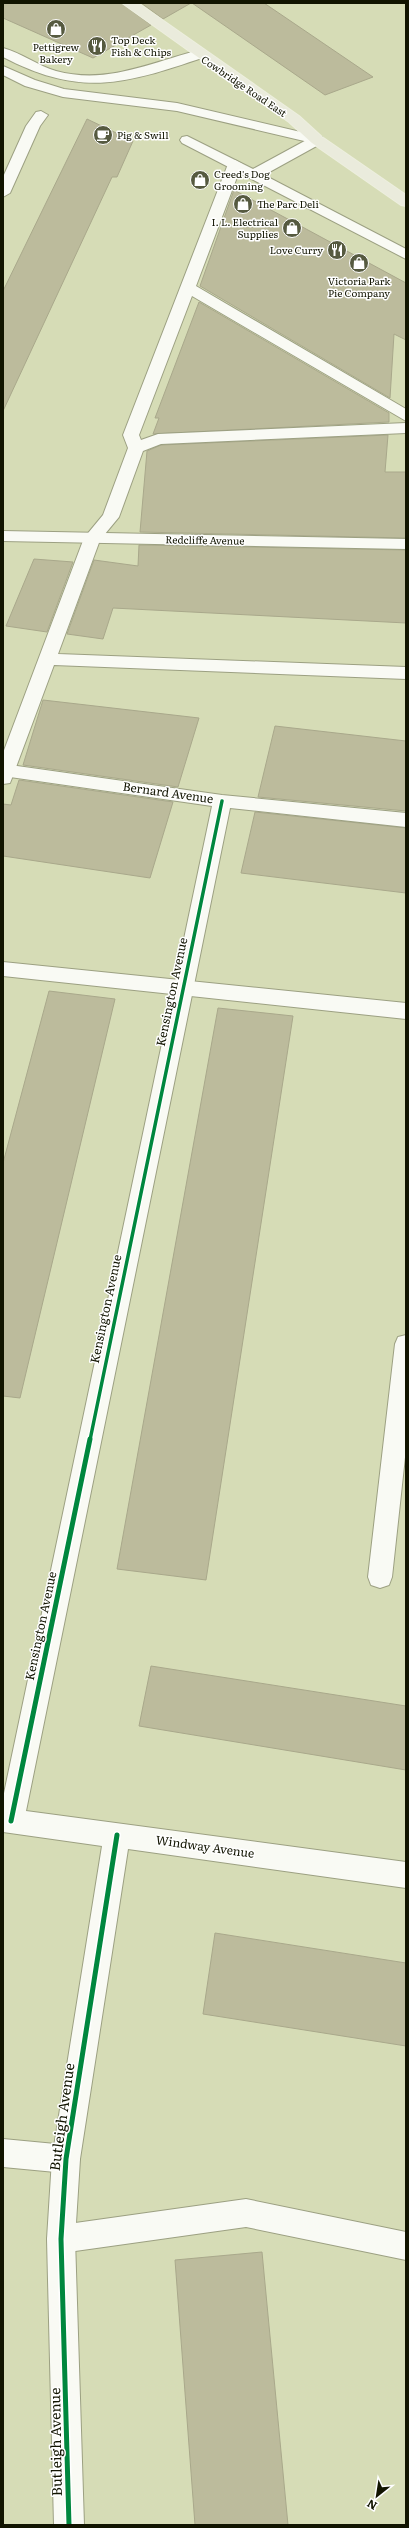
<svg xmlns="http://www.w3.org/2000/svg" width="409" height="2528" font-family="Literata,serif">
<rect width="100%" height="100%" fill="#d6dcb6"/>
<!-- building -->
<path fill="#bcbb9c" stroke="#a9a88b" d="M3,3H121L151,25L93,58L3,18Z
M141,3H191L163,19Z
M192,3H264L373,77L325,95Z
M87,119L133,141L117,177H112L3,411V291Z
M234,190L406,283V340L394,334L390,398L200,286Z
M199,302L389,413V422L153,434L159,418H155Z
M388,435L385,472H406V538L140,532L147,451L161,445Z
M139,545L406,550V623L113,608L103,639L67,634L94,560L138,566Z
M34,559L73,562L47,632L6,626Z
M43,700L199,718L178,787L23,765Z
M275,726L406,741V811L258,797Z
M19,780L173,802L150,878L3,856V804L11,805Z
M255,812L406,828V893L241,873Z
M49,991L115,999L20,1398L3,1396V1163Z
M218,1008L293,1016L206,1580L117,1569Z
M151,1666L406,1706V1770L139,1726Z
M215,1933L406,1963V2046L203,2014Z
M262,2252L288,2525H195L175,2260Z"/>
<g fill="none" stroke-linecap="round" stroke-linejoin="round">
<defs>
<path id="lane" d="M3,66L35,80L64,89L177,103L322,137L324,140L317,144L177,111L63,97L25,86L3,75Z
M235,160L242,164L196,286L406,409V421L192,296L139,435L141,440L158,434L406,423V433L161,444L143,451L119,517L100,540L58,654L406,667V679L54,665L12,778L10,783L3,784V753L84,538L103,515L128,448L123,435L228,164Z
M3,962L406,1003V1019L3,976Z
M406,1335V1448L392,1577L389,1585L380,1588L371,1585L368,1577L395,1344L398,1337Z
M3,2139L66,2145L76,2149L80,2159L76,2169L66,2173L3,2167Z
M246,2199L406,2232V2260L246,2227L61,2253L51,2249L47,2239L51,2229L61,2225Z"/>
<path id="street" d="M41,111L48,115L40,126L10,193L3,197V177L26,126L36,112Z
M187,136L253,169L312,137H322L324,140L322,143L264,175L406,249V259L182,143L180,140L182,137Z
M3,531L406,539V549L3,541Z
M3,764L222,795L406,813V827L230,808L26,1811L406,1862V1888L128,1849L80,2159L75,2239L84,2525H54L47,2239L52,2159L102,1846L3,1832V1798L212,806L3,776Z"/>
<path id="secondary" d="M3,48C22,53 38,66 56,71C108,85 151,62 200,50L207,54L205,57C125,84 82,98 3,57Z"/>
<path id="primary" d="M122,3H138L299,116L322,137L406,195V206L401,205L312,143L289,122Z"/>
</defs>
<!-- lane casing -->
<use href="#lane" stroke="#9ca082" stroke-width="2"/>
<!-- street casing -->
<use href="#street" stroke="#9ca082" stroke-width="2"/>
<!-- secondary casing -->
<use href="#secondary" stroke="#9ca082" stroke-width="2"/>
<!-- primary casing -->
<use href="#primary" stroke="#edefde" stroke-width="2"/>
<!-- lane -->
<use href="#lane" fill="#f9faf4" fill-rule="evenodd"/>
<!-- street -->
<use href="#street" fill="#f9faf4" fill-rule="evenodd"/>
<!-- secondary -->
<use href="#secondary" fill="#f9faf4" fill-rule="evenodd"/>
<!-- primary -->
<use href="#primary" fill="#eaebdc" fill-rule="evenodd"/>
<defs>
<path id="cycleway-far1" d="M90,1440L222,801"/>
<path id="cycleway" d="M11,1821L90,1439
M69,2525L61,2239L66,2159L117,1835"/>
</defs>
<!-- cycleway-far1 casing -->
<use href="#cycleway-far1" stroke="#fff" stroke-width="6"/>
<!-- cycleway casing -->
<use href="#cycleway" stroke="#fff" stroke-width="8"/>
<!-- cycleway-far1 -->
<use href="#cycleway-far1" stroke="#00873e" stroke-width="3.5"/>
<!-- cycleway -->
<use href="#cycleway" stroke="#00873e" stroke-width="5"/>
</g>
<!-- icons -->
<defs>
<symbol id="shop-disc" viewBox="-11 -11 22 22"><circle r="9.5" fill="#565a40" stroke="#fff"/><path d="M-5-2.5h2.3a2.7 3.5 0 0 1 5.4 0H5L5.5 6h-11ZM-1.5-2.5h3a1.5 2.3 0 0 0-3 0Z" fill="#fff"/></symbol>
<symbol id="restaurant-disc" viewBox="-11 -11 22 22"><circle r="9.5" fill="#565a40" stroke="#fff"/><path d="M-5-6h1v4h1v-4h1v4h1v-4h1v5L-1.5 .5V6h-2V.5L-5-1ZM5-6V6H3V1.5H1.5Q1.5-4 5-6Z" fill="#fff"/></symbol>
<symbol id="cafe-disc" viewBox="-11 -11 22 22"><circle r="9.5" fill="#565a40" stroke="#fff"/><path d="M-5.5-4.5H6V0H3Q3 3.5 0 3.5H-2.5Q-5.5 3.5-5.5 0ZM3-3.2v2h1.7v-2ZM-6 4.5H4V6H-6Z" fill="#fff"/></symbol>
</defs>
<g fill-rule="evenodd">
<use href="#shop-disc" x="45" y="18" width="22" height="22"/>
<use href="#restaurant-disc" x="86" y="35" width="22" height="22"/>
<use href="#cafe-disc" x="92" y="124" width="22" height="22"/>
<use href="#shop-disc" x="189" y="169" width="22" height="22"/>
<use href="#shop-disc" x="232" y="193" width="22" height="22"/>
<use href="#shop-disc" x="281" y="217" width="22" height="22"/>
<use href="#restaurant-disc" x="326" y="239" width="22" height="22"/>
<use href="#shop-disc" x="348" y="252" width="22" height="22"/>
</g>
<g text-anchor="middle" stroke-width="3" stroke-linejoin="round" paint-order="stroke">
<!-- far-poi labels -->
<g font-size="10" fill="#111400" stroke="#fff" text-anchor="start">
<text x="111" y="44">Top Deck<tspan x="111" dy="12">Fish &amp; Chips</tspan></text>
<text x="56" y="51" text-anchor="middle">Pettigrew<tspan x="56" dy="12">Bakery</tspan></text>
<text x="117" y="139">Pig &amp; Swill</text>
<text x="214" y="178">Creed's Dog<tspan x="214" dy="12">Grooming</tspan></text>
<text x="257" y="208">The Parc Deli</text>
<text x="278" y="226" text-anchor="end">I. L. Electrical<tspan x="278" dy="12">Supplies</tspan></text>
<text x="323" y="254" text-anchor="end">Love Curry</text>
<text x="359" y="285" text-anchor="middle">Victoria Park<tspan x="359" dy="12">Pie Company</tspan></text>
</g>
<!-- far-street labels -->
<g font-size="10" fill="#111400" stroke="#fff">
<text transform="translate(244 86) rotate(34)" y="4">Cowbridge Road East</text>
<text transform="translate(205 540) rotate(1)" y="4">Redcliffe Avenue</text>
</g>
<!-- street labels -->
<g font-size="12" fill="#111400" stroke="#fff">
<text transform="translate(168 793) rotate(8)" y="4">Bernard Avenue</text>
<text transform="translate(172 992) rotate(-78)" y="4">Kensington Avenue</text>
<text transform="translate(106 1309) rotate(-78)" y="4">Kensington Avenue</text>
<text transform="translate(41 1626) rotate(-78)" y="4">Kensington Avenue</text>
<text transform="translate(205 1847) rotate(8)" y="4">Windway Avenue</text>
</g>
<!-- near-street labels -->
<g font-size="14" fill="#111400" stroke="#fff">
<text transform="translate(62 2117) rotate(-82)" y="5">Butleigh Avenue</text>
<text transform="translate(56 2442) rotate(-91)" y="5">Butleigh Avenue</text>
</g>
</g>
<!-- border -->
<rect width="409" height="2528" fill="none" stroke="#111400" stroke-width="8"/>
<!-- north arrow -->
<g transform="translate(377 2496) rotate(210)" stroke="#ffffff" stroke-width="3" paint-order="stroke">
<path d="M0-3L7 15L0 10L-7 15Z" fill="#111400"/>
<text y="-6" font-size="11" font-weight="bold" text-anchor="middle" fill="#111400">N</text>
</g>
</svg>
